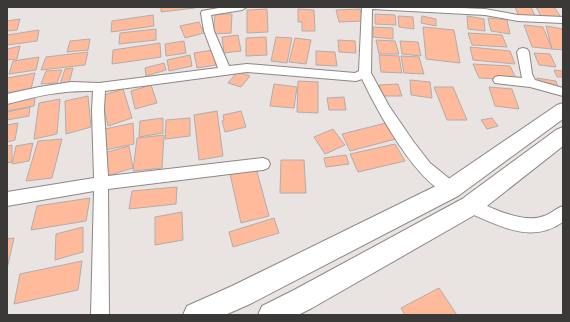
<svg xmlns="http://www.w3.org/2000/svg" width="570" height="322" font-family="'PT Sans Narrow',sans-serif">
<rect width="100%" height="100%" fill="#e9e3e1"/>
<!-- building -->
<path fill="#ffba9b" stroke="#b2adab" d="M161,7H195V8L161,12Z
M515,7H531L536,18L519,16Z
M536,7H554L561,17L541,16Z
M267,9L268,32L247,33V10Z
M298,9L314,10L315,31H302V22H298Z
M360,9L363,21L339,22L336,10Z
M215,14H232L231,33L213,34Z
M375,14L395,15L396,25L375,24Z
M153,15L154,26L111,32L112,21Z
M398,16L413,17L414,29L399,27Z
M422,16L436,19V26L421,23Z
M467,16L484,19L485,31L468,29Z
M488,18L507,20L510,34L491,31Z
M20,19L17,30L7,31V21Z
M199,22L204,33L185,38L180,26Z
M524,25L543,27L552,49L532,47Z
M546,26L563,29V50L552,49Z
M373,27L393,28V39L373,37Z
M423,27L454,30L460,63L426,59Z
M156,29V40L119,44L120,33Z
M39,30L37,41L7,45V35Z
M468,33L502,35L507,47L472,45Z
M238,35L241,51L224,53L222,37Z
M266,37L267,55L246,56V38Z
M276,37L292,38L287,63L271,61Z
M295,38L311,40L306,64L289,62Z
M90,39L88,50L67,52L70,41Z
M338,40L355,41L356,53L339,52Z
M376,40L395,41L399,54H379Z
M184,41L186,53L166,56L165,44Z
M400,41L418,42L421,56L402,54Z
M160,43L161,57L112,64L113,50Z
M20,46L17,59L7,60V49Z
M470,47L510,51L515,64L473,60Z
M213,50L216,65L197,68L194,53Z
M316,51L335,52L337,66L316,65Z
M88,52L85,65L41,70L46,57Z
M534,53L550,54L556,67L539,65Z
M190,55L192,66L169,71L167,60Z
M379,55L399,56L402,73L381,72Z
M401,56L419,57L424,74L404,73Z
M39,57L36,70L9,74L13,61Z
M164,63L166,70L146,76L145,68Z
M473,64L510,66L517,80L479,78Z
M73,68L69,83L60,84L65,69Z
M62,70L57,83L41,84L46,71Z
M554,70L562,71L563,77H557Z
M237,72L250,76L241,87L228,83Z
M35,73L31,89L7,93V78Z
M537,78L556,81L558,88L538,85Z
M410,80L430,82L432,98L411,95Z
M298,81L318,82V113L297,112Z
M274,84L297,87L294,108L270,106Z
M398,84L402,96H383L379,85Z
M151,85L157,103L135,109L131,91Z
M434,87H453L467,120H447Z
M489,87L512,89L519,109L495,106Z
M123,89L132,118L108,126L101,96Z
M88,96L91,127L66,134L65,101Z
M344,97L346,110H329L327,98Z
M35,98L34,106L7,111V104Z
M60,99L57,134L34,139L39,103Z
M30,107L29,116L7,120V112Z
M217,111L223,156L199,160L194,115Z
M241,111L246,127L225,132L222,121L224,120L223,115Z
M163,118V133L139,137L140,121Z
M190,118V136L165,139L166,120Z
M492,118L498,126L487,129L481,120Z
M18,123L15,140L7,142V125Z
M133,123L134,144L105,150V129Z
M386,123L396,139L350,151L342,134Z
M333,129L345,145L325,154L314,137Z
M164,135L162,168L133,171L137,138Z
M62,139L52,178L26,181L38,141Z
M33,143L29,161L12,164L16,146Z
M395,144L405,161L358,172L350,154Z
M12,145V162L7,163V146Z
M129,146L133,168L107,176L104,153Z
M346,155L349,164L326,167L324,158Z
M281,160H304L306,193H280Z
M256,168L269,216L241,223L230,174Z
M177,187L176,204L129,209L132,191Z
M90,198L86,221L31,230L37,206Z
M182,212L183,240L155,245V217Z
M274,218L279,233L233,247L229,232Z
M83,227V252L55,260L56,234Z
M14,238L7,269V239Z
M82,261L78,290L14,304L20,274Z
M439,288L457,315H405L401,308Z"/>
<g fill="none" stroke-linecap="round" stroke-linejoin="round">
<defs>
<path id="minor" d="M224,7H247L242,10L211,15L214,31L229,66L247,64L355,73L359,71L362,7H440L485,9L518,15L563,17V23L518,21L485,15L372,9L371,73L389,106L413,141L430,163L456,184L458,189L456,194L451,196C416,183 378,112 362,79L356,81L247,72L105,91L104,110L108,176L263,158L268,160L270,164L268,168L263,170L108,189L109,315H91L94,191L7,206V192L94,178L92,110L93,91C62,90 37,96 7,104V94L39,87L71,82L99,83L218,68L204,31L201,13L202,11Z
M523,48L527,49L529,52L532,74L535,80L563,88V96L530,87L495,83L493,80L495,77L499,76L522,78L517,52L519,49Z
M470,199C489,206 523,225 544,216C551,214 556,208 563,206V222C530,245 498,225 465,211L462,206L465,201Z"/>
<path id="secondary" d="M563,103V119L458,196L250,304L225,315H183L187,306L232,286L444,182L557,105Z
M563,127V146L478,213L312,308L298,315H258L262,306L294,290L462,199L556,130Z"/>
</defs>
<!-- minor casing -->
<use href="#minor" stroke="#8c8785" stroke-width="2"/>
<!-- secondary casing -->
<use href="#secondary" stroke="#8c8785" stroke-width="2"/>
<!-- minor -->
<use href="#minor" fill="#fff" fill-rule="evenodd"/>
<!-- secondary -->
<use href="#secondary" fill="#fff" fill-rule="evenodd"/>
</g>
<!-- border -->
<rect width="570" height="322" fill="none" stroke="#3b3938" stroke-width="16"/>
</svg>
